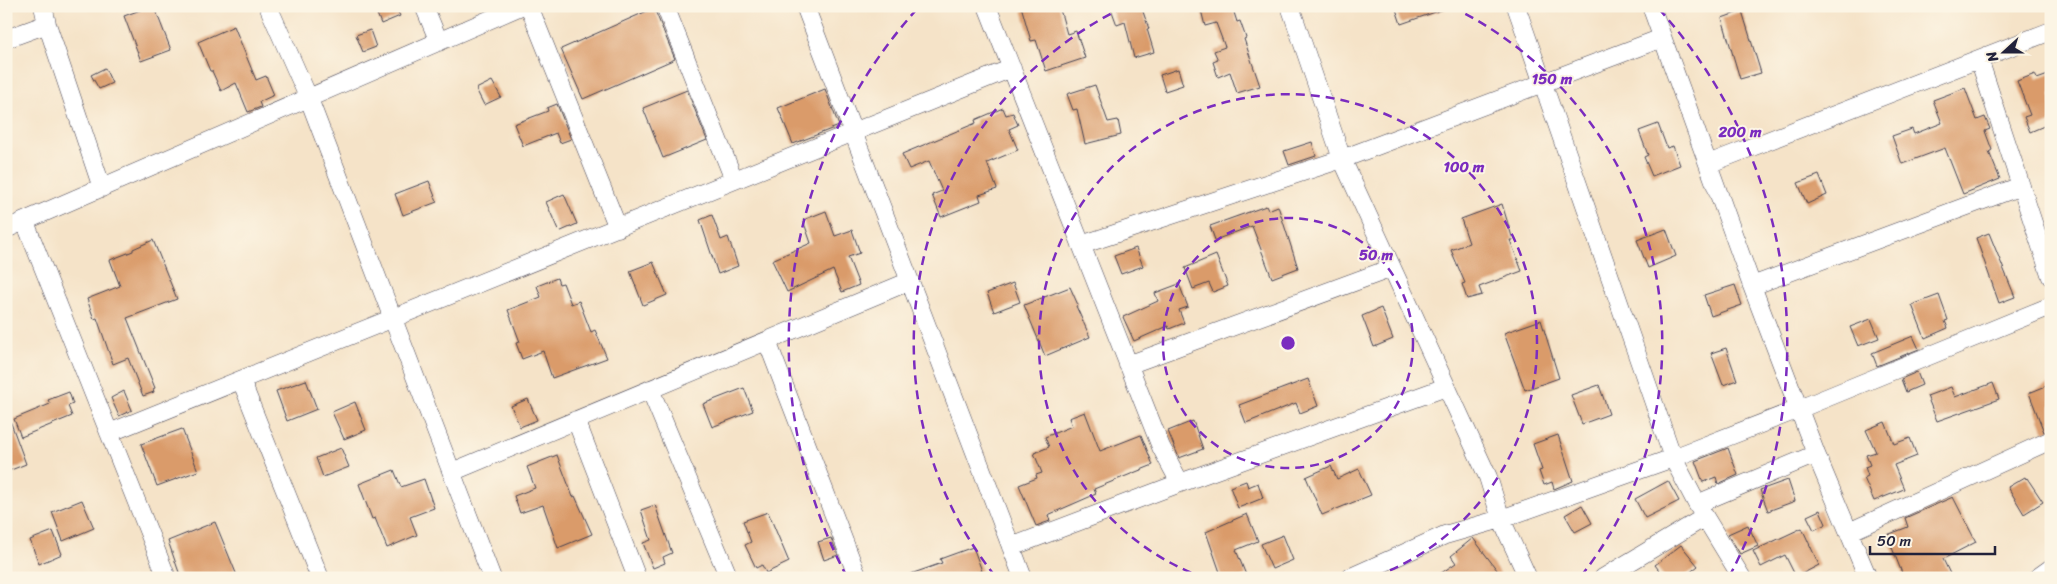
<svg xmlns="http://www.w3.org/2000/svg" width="2057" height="584" font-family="Sriracha,sans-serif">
<rect width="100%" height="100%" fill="#fcf5e5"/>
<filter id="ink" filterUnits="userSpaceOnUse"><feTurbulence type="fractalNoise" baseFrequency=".02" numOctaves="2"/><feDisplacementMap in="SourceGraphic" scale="10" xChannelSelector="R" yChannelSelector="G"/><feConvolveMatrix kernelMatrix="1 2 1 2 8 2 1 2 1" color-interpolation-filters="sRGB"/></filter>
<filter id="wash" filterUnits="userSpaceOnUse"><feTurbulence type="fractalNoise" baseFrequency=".0096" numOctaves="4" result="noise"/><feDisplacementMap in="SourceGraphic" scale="20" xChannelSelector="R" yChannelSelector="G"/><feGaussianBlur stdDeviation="1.12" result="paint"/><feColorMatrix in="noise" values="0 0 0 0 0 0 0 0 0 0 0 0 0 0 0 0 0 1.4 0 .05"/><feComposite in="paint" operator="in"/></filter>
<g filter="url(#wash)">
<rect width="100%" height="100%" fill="#f5e3c8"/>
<g id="blocks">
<!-- building -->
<path fill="#da9b6a" d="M151,6H154L171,50L141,61L124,16Z
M374,6H395L400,16L381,24Z
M1021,6H1059L1067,34L1076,31L1085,58L1046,71L1036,40L1031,41Z
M1110,6H1141L1149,29H1147L1154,52L1134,58L1125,22L1117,25Z
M1200,6H1232L1237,22L1240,21L1246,38L1244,39L1260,86L1237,93L1230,72L1218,77L1213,62L1218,60L1214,51L1225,47L1216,23L1205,26Z
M1395,6H1446L1447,8L1401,24Z
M654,8L675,59L583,99L561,49Z
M1742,11L1761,73L1740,79L1722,18Z
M234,26L256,80L266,76L274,95L259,102L261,107L248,112L236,83L221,91L212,71H210L198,42Z
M370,30L376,47L363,52L356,35Z
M105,68L112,83L99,89L91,75Z
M1178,69L1183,85L1165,91L1160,75Z
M2035,74L2037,79L2051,74V123L2030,132L2024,117L2030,115L2017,81Z
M492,81L501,97L484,105L476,89Z
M1095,85L1108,122L1118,120L1121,135L1085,144L1077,109L1073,110L1067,94Z
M1965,88L1977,120L1985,117L1990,129L1985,131L1992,150L1989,152L2000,179L1963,194L1945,148L1902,164L1892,136L1912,129L1914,134L1942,123L1933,100Z
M825,89L839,126L793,144L778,108Z
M687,90L707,140L663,158L643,108Z
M557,104L571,139L560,143L556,133L523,146L514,124L548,111L547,108Z
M1003,108L1006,115L1013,113L1018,125L1009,129L1018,150L987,163L997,189L979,195L981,201L941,217L932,195L942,191L929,161L909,169L902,154L976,123L975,120Z
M1658,124L1667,148L1673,146L1680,165L1652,176L1644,157L1648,155L1639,131Z
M1312,142L1316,156L1289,165L1284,151Z
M1819,175L1827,195L1807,204L1798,183Z
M429,181L437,202L403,215L395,194Z
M564,194L577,224L559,232L546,202Z
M1502,204L1513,240H1510L1522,271L1479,287L1482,295L1467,299L1462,284L1465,283L1451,250L1469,243L1461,219Z
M1266,206L1268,210L1278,206L1298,268L1272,278L1252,226L1215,240L1210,226Z
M826,211L835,236L852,230L860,253L848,257L859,285L842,292L833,270L787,292L772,260L811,243L803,220Z
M712,215L721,240L728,237L738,266L718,274L700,220Z
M1666,229L1676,256L1648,268L1637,240Z
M1989,233L2015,297L1999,303L1976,238Z
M153,240L177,299L127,318L155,388L153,389L154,392L143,396L128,358L113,364L97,318L94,319L87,299L120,286L110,260L133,251V249Z
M1136,248L1143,266L1121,274L1114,256Z
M1216,255L1228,286L1213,292L1209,283L1193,289L1185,268Z
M653,262L667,295L643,305L630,271Z
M557,278L559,284L563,283L571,304L579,301L591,332L595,330L607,358L552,378L543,351L522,359L516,343L520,342L508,310L541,297L537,286Z
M1013,283L1020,302L994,312L987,293Z
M1179,284L1188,307L1179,310L1184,323L1169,329L1168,326L1134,341L1123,317L1158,301L1155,293Z
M1735,285L1742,305L1711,316L1704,295Z
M1070,287L1078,305L1076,306L1090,337L1045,356L1024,305Z
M1939,295L1948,320L1945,321L1948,328L1925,338L1912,305Z
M1381,308L1393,339L1374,347L1362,316Z
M1871,319L1879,338L1858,346L1850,327Z
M1541,320L1559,378L1525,390L1504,333Z
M1913,336L1919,349L1877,366L1872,353Z
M1726,348L1737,380L1723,385L1711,353Z
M1917,372L1922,385L1906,392L1901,379Z
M1308,379L1318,406L1300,413L1296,403L1246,423L1239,405Z
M306,380L317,409L287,421L276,391Z
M1993,383L1999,399L1937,421L1927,396L1951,387L1955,397Z
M2051,384V430L2044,432L2029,393Z
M1599,385L1609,414L1582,424L1571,395Z
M744,388L753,411L712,427L703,404Z
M124,391L132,410L119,416L111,398Z
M69,392L73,404L68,406L72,416L21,437L14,419L50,404L48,400Z
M528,399L537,420L520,427L511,406Z
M355,402L366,430L344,439L332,412Z
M1085,412L1100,451L1141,435L1153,465L1094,489L1096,494L1048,515L1050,521L1036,526L1019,485L1037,478L1036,475L1042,473L1034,453L1049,447L1045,437L1072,426L1069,418Z
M8,415L26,464L6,472V416Z
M1193,421L1203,449L1179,458L1168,431Z
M1885,422L1894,444L1910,438L1917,456L1894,465L1904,489L1874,501L1864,478L1868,476L1865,467L1870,465L1866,455L1876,452L1866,430Z
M182,429L198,471L157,486L141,444Z
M1558,435L1573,481L1554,489L1552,482L1544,485L1539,471L1542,470L1533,444Z
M341,448L349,467L323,477L316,458Z
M1728,448L1738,475L1718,484L1716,477L1703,482L1695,461Z
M557,455L573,497L575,496L592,534L558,548L543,505L520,513L514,496L535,488L527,467Z
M1331,466L1337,479L1359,469L1371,495L1322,515L1306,477Z
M394,470L401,487L424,479L434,508L410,517L417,535L387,548L375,518L372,519L359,484Z
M2025,477L2026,479L2027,478L2043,502L2024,514L2008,487Z
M1788,480L1795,501L1768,511L1760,490Z
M1246,481L1248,487L1258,483L1263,498L1238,508L1230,487Z
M1668,481L1679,501L1645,518L1635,499Z
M1953,497L1976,542L1943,559L1952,578H1904L1887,535L1908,527L1905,518Z
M82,500L94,528L63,541L52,512Z
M655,505L672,553L663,557L665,563L653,568L643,543L651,540L641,510Z
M1582,505L1592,523L1575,532L1565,515Z
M1820,510L1826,524L1814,530L1807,516Z
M768,512L789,562L766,573L762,565L756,568L745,545L751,542L743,521Z
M1247,514L1258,541L1236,550L1246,575L1239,578H1222L1206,532Z
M215,522L238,578H181L168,541Z
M1748,525L1758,546L1740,554L1728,534Z
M1802,528L1819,565L1796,577L1785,555L1761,567L1753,551Z
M53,531L62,554L39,564L30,540Z
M1283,535L1293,560L1272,569L1261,544Z
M831,538L838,555L824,560L818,542Z
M1473,538L1503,578H1434L1456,563L1451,556Z
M1681,545L1698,566L1683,578H1665L1655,565Z
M973,547L982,571L964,578H906L905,576L942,563L940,559Z"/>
</g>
</g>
<g filter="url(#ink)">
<use href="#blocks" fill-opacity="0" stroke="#423f50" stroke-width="1"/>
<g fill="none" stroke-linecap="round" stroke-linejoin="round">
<defs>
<path id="minor" d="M43,6L47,24L102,188
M268,6L309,99L492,578
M424,6L439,42
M529,6L618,228
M665,6L734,180
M805,6L1023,578
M987,6L1161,447L1180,483
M1290,6L1342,159L1488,477L1501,519L1528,578
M1516,6L1673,458L1697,504L1742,578
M1651,6L1752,286L1816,454L1868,578
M6,39L47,24
M1979,59L2051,277
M1708,164L2051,31
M25,222L167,578
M6,229L521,6
M1081,245L1342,159L1662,38
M1752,286L2021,186
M767,341L858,578
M1128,365L1392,268
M241,380L320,578
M650,389L729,578
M576,420L637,578
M109,433L1012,68
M452,472L910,281
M1697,504L1816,454
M1849,532L2051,440
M1011,547L1180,483L1446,387
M1349,578L1445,535L1501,519L1673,458L1799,409L2051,306
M1603,578L1705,517
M2037,578L2051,568"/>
</defs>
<!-- minor casing -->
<use href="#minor" stroke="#423f50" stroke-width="19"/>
<!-- minor -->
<use href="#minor" stroke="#fff" stroke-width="18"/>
</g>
</g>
<!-- distance rings -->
<g fill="none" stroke="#7b2cbf" stroke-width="2.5" stroke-dasharray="9 6">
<circle cx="1288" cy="343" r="125"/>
<path d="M1205 578A249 249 0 1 1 1371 578"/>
<path d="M995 576A374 374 0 0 1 1124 7M1452 7A374 374 0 0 1 1581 576"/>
<path d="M847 577A499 499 0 0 1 917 9M1659 9A499 499 0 0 1 1729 577"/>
</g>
<circle cx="1288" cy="343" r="8" fill="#7b2cbf" stroke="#fcf5e5" stroke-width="2.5"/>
<g font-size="15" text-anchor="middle" font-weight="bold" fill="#7b2cbf" stroke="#fcf5e5" stroke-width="4" stroke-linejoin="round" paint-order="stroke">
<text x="1552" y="84">150 m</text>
<text x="1740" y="137">200 m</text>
<text x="1464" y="172">100 m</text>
<text x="1376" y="260">50 m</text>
</g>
<!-- margin -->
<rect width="2057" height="584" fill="none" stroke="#fcf5e5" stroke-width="25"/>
<!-- north arrow -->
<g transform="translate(2004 52) rotate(249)" stroke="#fcf5e5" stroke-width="4" paint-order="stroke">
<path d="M0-4L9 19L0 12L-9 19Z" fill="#22223b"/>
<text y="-8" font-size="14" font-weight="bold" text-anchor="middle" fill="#22223b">N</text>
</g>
<!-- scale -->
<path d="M1870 546v8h125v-8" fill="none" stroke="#22223b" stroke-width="2.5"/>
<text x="1877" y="546" font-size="15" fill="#22223b" stroke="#fcf5e5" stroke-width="4" paint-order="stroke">50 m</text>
</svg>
